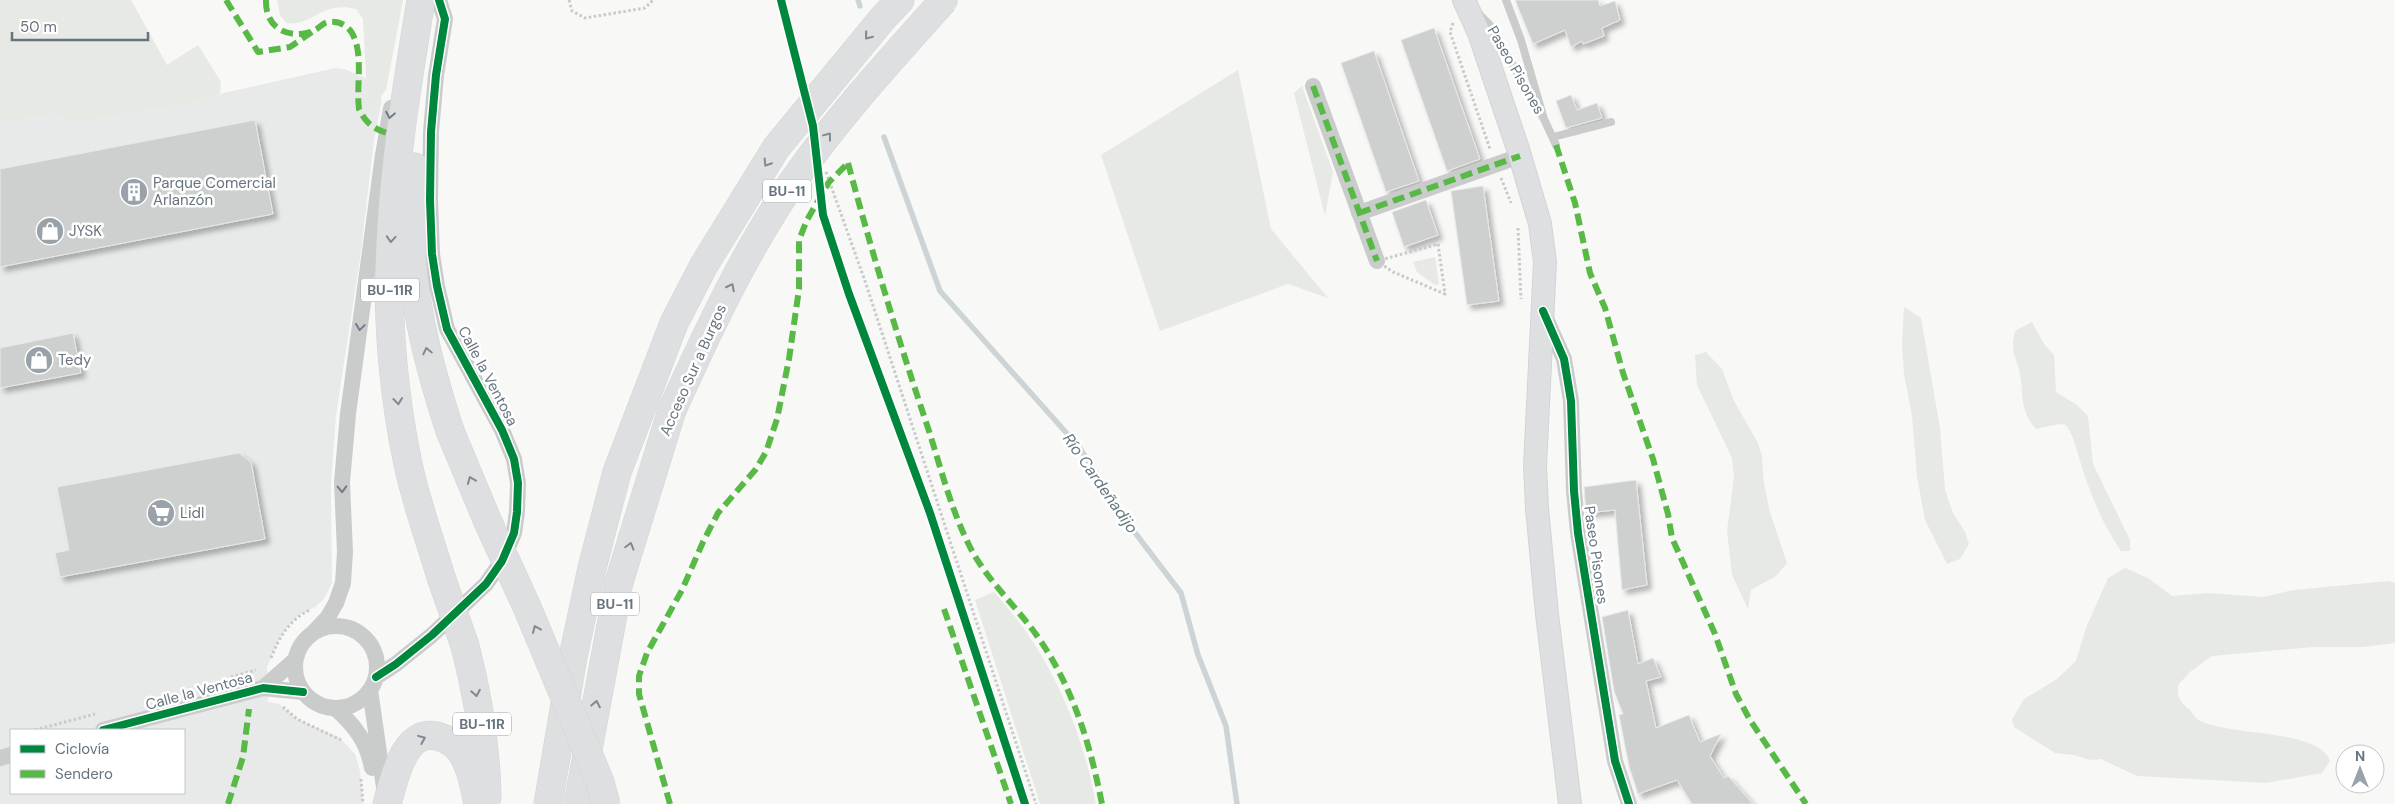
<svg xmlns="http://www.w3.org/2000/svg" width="2395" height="804" font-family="'DM Sans',sans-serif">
<defs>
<filter id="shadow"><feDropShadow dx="4.5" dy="4.5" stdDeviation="2.5" flood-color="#0004"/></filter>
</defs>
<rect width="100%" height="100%" fill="#f8f8f7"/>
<!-- built -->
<path fill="#e8e9e9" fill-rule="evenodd" d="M335,68L345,69L371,81L382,100L374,141L360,259L336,415L331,485L332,583L324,599L315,607L298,616L288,626L278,641L267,667L268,702L279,704L297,719L340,738L355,754L360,771L363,804H0V124L55,114L71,124L198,102L220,94ZM11,730H184V793H11Z"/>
<!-- green -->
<path fill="#e7e9e5" d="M0,0H131L167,65L198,45L221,82L220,94L198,102L71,124L55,114L0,124Z
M277,0H403L386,90L375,104L371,103L367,95L363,19L356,9C321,0 313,27 286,23L280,15Z
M1238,70L1271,229L1328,298L1288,284L1160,331L1101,155Z
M1302,86L1333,172L1325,216L1294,93Z
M1435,257L1439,284L1435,285L1417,272L1413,262Z
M1904,307L1921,318L1940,428L1945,490L1953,513L1965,532L1969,544L1960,559L1947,564L1925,520L1917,476L1912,416L1904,374L1902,344Z
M2032,322L2044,344L2054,355L2056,392L2077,405L2088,416L2093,464L2130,540V551H2121C2103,525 2090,494 2081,464C2076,449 2075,438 2066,425L2059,424L2036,429C2019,409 2024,397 2020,374C2016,354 2010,355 2015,331Z
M1706,352L1722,369L1734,401L1758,443L1762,456L1764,484L1770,512L1787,563L1776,576L1751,590L1748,609L1732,575L1727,531L1734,477L1732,458L1697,385L1695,355Z
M2125,568L2148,578L2172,596L2208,593L2263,597L2294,590L2388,581L2395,583V643L2363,647H2313L2212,656L2190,672L2178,685C2177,698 2180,702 2190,710C2193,713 2194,717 2197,719C2225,737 2319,728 2330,761L2322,773L2266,783L2137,776L2101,759L2090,760L2074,755L2055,753L2014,727L2012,720L2024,699L2057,679L2076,661L2086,628L2108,578Z
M994,592C1049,652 1081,724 1096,804H1040L975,600Z"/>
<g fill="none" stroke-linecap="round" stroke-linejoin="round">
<!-- stream -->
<path stroke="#cdd4d6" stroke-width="5.5" d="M858,0L860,6
M884,137L940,291L1079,447L1136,534L1181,593L1198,655L1226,726L1237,804"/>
</g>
<!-- building -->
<path fill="#ced0d0" stroke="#e8e8e6" filter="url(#shadow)" d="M1515,0H1598L1600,6L1615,1L1620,20L1602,28L1604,36L1583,44L1582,41L1571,47L1565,30L1533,44Z
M1434,28L1480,159L1447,171L1401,40Z
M1374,51L1419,181L1386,192L1341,63Z
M1571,95L1577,110L1597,103L1602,118L1566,128L1556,101Z
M255,120L273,214L0,267V169Z
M1483,186L1499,301L1467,305L1451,191Z
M1426,200L1438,235L1404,247L1392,212Z
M73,333L81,373L0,388V348Z
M239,453L251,462L265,539L60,577L55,553L69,550L57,487Z
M1636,480L1647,585L1622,590L1615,510L1586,513L1584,487Z
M1628,610L1638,664L1653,658L1661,677L1646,681L1656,728L1689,715L1700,742L1721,734L1710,756L1724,778L1728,776L1753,804H1692L1677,780L1638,794L1629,766L1619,715L1623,714L1614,691L1602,617Z"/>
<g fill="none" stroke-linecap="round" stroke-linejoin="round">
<defs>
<path id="secondary" d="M1464,0L1479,33L1518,149L1540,224L1545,262L1535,466L1537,508L1547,614L1570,804"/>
<path id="motorway" d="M421,0C407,85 393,170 390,256C387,323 394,398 408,464C416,502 430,540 441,577
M415,167C413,197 411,229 412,259C416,318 432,375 450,431
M465,646C478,696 486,745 487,797
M387,804C394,780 404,725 440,737C453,741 462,750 467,763C473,775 475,791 478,804
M548,804L573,657L592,568L617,472L674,323L704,265L776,148L883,18L900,0
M578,804L619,582L672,410"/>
</defs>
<!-- secondary casing -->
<use href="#secondary" stroke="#d3d4d5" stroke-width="24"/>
<!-- motorway casing -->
<use href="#motorway" stroke="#d3d4d4" stroke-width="29"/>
<!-- path -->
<path stroke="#c8c9ca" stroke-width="3" stroke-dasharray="2.5 2.5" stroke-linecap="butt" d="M569,0L572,11L585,18L645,8L653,0
M1453,23L1450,32L1490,149
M826,172L865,281L1036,804
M1501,178L1511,203
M1518,228L1521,299
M1438,244L1445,294L1393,272L1377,261Z
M271,658C280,636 289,620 310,610
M231,677L256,670
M283,707L297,719L341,740
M35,730L95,714
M361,779L363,804"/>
<!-- service -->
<path stroke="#cacccc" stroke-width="8" d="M1479,14L1490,25L1544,119L1521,40L1506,0
M1544,119L1556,145
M1553,137L1611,122"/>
<!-- minor -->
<path stroke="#cacccc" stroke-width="16" d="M1313,86L1377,261
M1359,213L1520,156
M1544,314L1564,359L1571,401L1574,491L1578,533L1615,761L1629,804
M295 667a41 41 0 1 1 82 0a41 41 0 1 1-82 0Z
M312,634L328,617L336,603L343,583L345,552L342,482L348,414L383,155L391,108
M376,677L396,664L432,635L486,584L502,561L514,533L517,512L518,483L514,459L502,430L447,329L437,286L432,254L430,200L431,132L436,75L445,19L439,0
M263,688L296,659
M370,690L385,794
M335,708C355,726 367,741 372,768
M103,730L263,688L303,692
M0,758L11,755"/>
<!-- secondary -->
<use href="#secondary" stroke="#dedfe0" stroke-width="22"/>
<!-- motorway -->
<use href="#motorway" stroke="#dedfe0" stroke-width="28"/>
<defs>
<path id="motorway-bridge" d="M672,410C708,331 745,251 794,180C839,116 892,58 944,0
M450,431L488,522L527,607L600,782L606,804
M441,577L465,646"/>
</defs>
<!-- motorway-bridge casing -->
<use href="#motorway-bridge" stroke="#d3d4d4" stroke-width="29" stroke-linecap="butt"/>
<!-- motorway-bridge -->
<use href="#motorway-bridge" stroke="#dedfe0" stroke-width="28"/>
<!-- quiet -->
<path stroke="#58b947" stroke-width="6" stroke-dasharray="12 6" stroke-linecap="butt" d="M226,0L258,52L290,47L312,32
M266,0C265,28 288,40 313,31C319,29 323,22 329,22C339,21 347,25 352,33C364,54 356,86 359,109C365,122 373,129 387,133
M1313,86L1377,261
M1556,145L1575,203L1590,273L1605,308L1623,373L1653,459L1668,514L1672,538L1715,634L1736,694L1750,720L1806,804
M848,163C872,253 899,342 929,431C941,469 951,509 969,545C985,578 1014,604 1035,633C1072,684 1090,743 1102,804
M1359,213L1520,156
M944,609L1011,804
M228,804L243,757L249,709
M670,804L639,694V676L647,653L682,590L703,542L718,513L756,469L766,452L777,419L789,359L799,289V240L807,220L829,182L848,163"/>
<defs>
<path id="cycleway" d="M781,0L813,126L823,215L849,294L930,513L1025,804
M1543,311L1564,359L1571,401L1574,491L1578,533L1615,761L1629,804
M376,677L396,664L432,635L486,584L502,561L514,533L517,512L518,483L514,459L502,430L447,329L437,286L432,254L430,200L431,132L436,75L445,19L439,0
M103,730L263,688L303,692"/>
</defs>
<!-- cycleway casing -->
<use href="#cycleway" stroke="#fff" stroke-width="11"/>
<!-- cycleway -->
<use href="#cycleway" stroke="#00873e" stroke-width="8"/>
</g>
<!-- one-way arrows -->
<defs><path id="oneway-chevron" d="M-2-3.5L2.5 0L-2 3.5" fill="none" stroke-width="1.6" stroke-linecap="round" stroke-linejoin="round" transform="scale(1.25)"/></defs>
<g stroke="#7e8992">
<use href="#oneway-chevron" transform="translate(868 36) rotate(129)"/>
<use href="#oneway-chevron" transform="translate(828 136) rotate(-53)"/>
<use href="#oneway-chevron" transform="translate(767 163) rotate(122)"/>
<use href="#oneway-chevron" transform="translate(391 239) rotate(94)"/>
<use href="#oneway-chevron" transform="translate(731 287) rotate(-63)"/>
<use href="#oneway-chevron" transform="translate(427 351) rotate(-103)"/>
<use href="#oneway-chevron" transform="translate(398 401) rotate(84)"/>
<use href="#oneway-chevron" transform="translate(471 480) rotate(-112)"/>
<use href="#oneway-chevron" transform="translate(630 546) rotate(-74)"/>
<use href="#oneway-chevron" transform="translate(536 629) rotate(-113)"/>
<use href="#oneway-chevron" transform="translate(476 693) rotate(80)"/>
<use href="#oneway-chevron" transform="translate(596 704) rotate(-79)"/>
<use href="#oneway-chevron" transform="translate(422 739) rotate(-22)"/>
</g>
<g stroke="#707d87">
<use href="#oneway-chevron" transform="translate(390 115) rotate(101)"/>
<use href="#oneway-chevron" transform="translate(360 327) rotate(98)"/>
<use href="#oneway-chevron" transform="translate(342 489) rotate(88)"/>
</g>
<!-- icons -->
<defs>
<symbol id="building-disc" viewBox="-11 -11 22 22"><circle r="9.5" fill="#99a2a9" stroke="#fff"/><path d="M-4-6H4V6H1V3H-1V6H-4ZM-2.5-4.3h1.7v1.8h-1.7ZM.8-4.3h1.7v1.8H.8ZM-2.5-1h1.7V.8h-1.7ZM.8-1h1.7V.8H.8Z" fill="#fff"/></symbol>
<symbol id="shop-disc" viewBox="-11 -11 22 22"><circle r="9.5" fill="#99a2a9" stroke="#fff"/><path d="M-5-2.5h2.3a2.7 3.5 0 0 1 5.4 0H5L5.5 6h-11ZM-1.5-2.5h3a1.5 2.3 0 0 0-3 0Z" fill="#fff"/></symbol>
<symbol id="supermarket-disc" viewBox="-11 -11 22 22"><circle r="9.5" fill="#99a2a9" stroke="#fff"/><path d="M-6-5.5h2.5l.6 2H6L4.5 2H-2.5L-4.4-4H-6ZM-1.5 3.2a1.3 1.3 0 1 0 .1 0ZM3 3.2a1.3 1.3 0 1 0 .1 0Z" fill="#fff"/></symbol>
</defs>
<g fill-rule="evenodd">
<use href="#building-disc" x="118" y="176" width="32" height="32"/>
<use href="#shop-disc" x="34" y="215" width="32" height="32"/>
<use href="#shop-disc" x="23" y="344" width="32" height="32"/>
<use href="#supermarket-disc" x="145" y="497" width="32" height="32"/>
</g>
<g text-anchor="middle" stroke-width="5" stroke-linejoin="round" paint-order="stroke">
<!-- shield labels -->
<g fill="#fff" stroke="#949ea5" stroke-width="1">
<rect x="763" y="179.5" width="48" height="23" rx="4"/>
<rect x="361" y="278.5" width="58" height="23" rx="4"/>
<rect x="591" y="592.5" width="48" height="23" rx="4"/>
<rect x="453" y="712.5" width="58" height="23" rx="4"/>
</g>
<g font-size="14" font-weight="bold" fill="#66747f">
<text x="787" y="196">BU-11</text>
<text x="390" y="295">BU-11R</text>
<text x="615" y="609">BU-11</text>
<text x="482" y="729">BU-11R</text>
</g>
<!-- street labels -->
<g font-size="15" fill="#66747f" stroke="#fff">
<text transform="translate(1516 70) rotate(60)" y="5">Paseo Pisones</text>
<text transform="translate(693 370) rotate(-66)" y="5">Acceso Sur a Burgos</text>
<text transform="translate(488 376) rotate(62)" y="5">Calle la Ventosa</text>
<text transform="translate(1596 555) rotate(82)" y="5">Paseo Pisones</text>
<text transform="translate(199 691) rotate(-15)" y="5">Calle la Ventosa</text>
</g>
<!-- poi labels -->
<g font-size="15" fill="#66747f" stroke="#fff" text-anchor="start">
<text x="153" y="188">Parque Comercial<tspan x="153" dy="17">Arlanzón</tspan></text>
<text x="69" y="236">JYSK</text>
<text x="58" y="365">Tedy</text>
<text x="180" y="518">Lidl</text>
</g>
<!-- water labels -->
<g font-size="16" font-style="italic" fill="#667980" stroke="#fff">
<text transform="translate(1101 483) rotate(55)" y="6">Río Cardeñadijo</text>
</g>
</g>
<!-- legend -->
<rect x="10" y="729" width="175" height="65" fill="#ffffff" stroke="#c2c7cc"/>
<rect x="20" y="745" width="25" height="8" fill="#00873e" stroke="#c2c7cc"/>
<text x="55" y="754" font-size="15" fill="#66747f">Ciclovía</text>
<rect x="20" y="770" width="25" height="8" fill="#58b947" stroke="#c2c7cc"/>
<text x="55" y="779" font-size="15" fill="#66747f">Sendero</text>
<!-- north arrow -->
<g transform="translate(2360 769)"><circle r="24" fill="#ffffff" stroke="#c2c7cc"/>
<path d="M0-4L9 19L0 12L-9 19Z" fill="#99a2a9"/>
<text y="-8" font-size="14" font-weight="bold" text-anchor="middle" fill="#66747f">N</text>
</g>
<!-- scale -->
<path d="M12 32v8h136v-8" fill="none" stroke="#66747f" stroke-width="2.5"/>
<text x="20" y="32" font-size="15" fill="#66747f" stroke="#ffffff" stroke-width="4" paint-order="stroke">50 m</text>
</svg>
